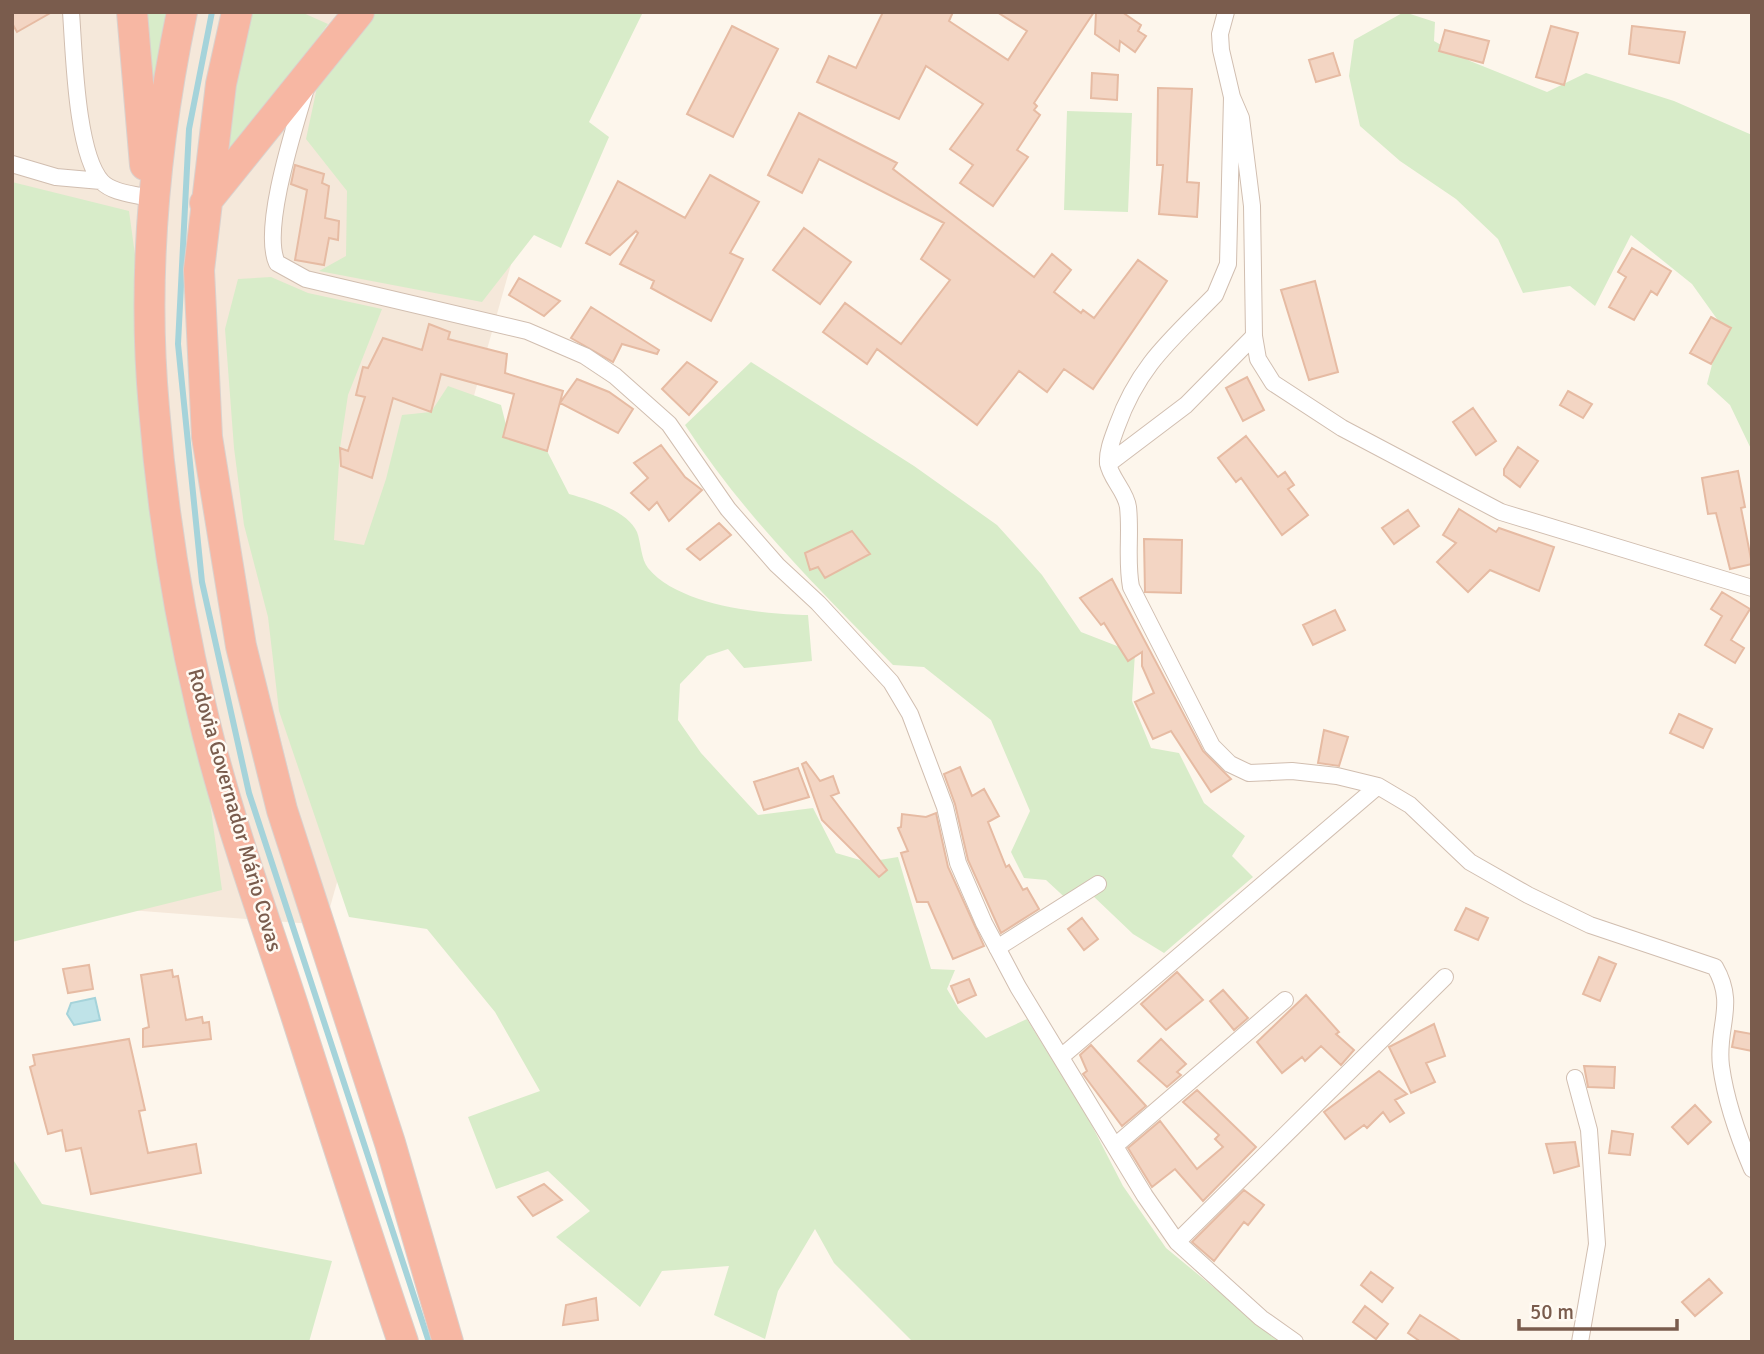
<svg xmlns="http://www.w3.org/2000/svg" width="1764" height="1354" font-family="Signika,sans-serif">
<rect width="100%" height="100%" fill="#fdf6ec"/>
<!-- residential -->
<path fill="#f5e8da" d="M12,12H582L325,925L12,901Z"/>
<!-- green -->
<path fill="#d8ecc9" d="M139,12H170L152,141Z
M252,12H301L328,24L220,172L235,82Z
M369,12H643L589,122L609,137L561,248L534,235L482,302L319,271L346,256L347,191L306,139L319,78Z
M1404,12L1435,22L1434,41L1470,61L1547,92L1586,73L1674,101L1752,135V451L1730,405L1707,384L1722,326L1692,284L1631,235L1595,306L1570,286L1523,293L1498,239L1456,199L1400,161L1360,126L1349,76L1354,40Z
M1067,111L1132,113L1128,212L1064,210Z
M12,182L129,211L222,890L12,942Z
M271,277L308,293L382,309L348,395L340,448L334,540L364,545L386,479L402,415L431,412L448,386L501,405L506,425L503,437L547,451L569,494C590,500 627,510 637,532C641,543 641,559 648,568C679,606 762,614 808,615L812,661L744,668L728,649L707,656L680,684L678,720L701,753L758,815L813,808L836,853L867,862L898,857L931,969L955,970L947,989L959,1009L986,1038L1027,1019L1088,1118L1123,1186L1166,1248L1280,1342H913L834,1263L815,1229L778,1291L765,1339L714,1315L729,1266L662,1271L640,1307L556,1237L590,1211L548,1171L496,1189L468,1117L540,1091L495,1012L427,929L349,917L279,711L268,617L244,525L234,448L225,329L238,279Z
M751,362L914,466L997,525L1042,575L1081,632L1135,653L1132,701L1151,748L1179,753L1204,803L1245,836L1232,856L1253,877L1164,953L1133,934L1091,894L1072,904L1046,880L1024,878L1011,852L1030,811L991,720L924,667L893,665C818,588 744,516 685,425Z
M12,1158L42,1204L332,1261L309,1342H12Z"/>
<!-- water -->
<path fill="#bfe3e8" stroke="#a5d3da" stroke-width="2" d="M95,998L100,1020L74,1025L67,1014L71,1003Z"/>
<g fill="none" stroke-linecap="round" stroke-linejoin="round">
<!-- stream -->
<path stroke="#a5d3da" stroke-width="6" d="M212,12L189,129L178,344L202,582L249,793L429,1342"/>
</g>
<!-- building -->
<path fill="#f3d5c3" stroke="#e6bba3" stroke-width="2" d="M12,12H52L17,32L12,23Z
M883,12H953L949,21L1008,60L1027,31L997,12H1094L1034,103L1037,106L1034,110L1040,115L1017,150L1028,157L993,206L960,183L973,165L950,149L983,104L926,66L899,119L817,82L829,56L856,68Z
M1096,12H1122L1141,25L1138,31L1146,36L1135,52L1120,41L1119,51L1095,34Z
M732,26L778,49L733,137L687,114Z
M1551,26L1578,33L1564,85L1536,77Z
M1632,26L1685,32L1679,63L1629,54Z
M1445,30L1489,41L1483,63L1439,51Z
M1333,53L1340,75L1316,82L1309,60Z
M1092,73L1118,75L1117,100L1091,98Z
M1158,88L1192,89L1187,182L1199,183L1197,217L1159,214L1163,165H1157Z
M799,113L897,163L893,169L1034,277L1052,254L1071,270L1054,292L1081,313L1083,310L1094,318L1138,260L1167,281L1093,389L1064,369L1047,392L1019,371L977,425L877,349L867,364L823,332L845,303L901,344L950,280L921,259L944,223L819,159L802,193L768,175Z
M295,165L324,174L322,183L329,186L325,218L339,221L338,240L329,238L324,265L295,260L307,190L291,184Z
M710,175L759,202L730,253L743,259L711,321L651,288L654,281L620,264L638,233L636,231L610,255L586,243L618,181L685,218Z
M804,228L851,262L820,304L773,270Z
M1632,248L1671,271L1657,295L1651,291L1634,320L1609,307L1626,277L1618,272Z
M519,278L560,301L544,316L509,295Z
M1315,281L1338,372L1309,380L1281,290Z
M591,307L659,350L657,354L622,344L613,362L571,338Z
M1711,317L1731,328L1711,364L1690,353Z
M429,324L450,332L448,339L507,354L505,373L563,391L547,451L503,437L514,394L441,374L431,412L393,398L372,478L341,466L340,448L348,451L365,397L356,395L363,367L368,368L383,338L422,350Z
M687,362L717,382L689,415L662,389Z
M1247,377L1264,410L1243,421L1226,388Z
M577,379L609,392L633,409L618,433L560,403Z
M1568,391L1592,404L1583,418L1560,405Z
M1473,408L1496,441L1476,455L1453,422Z
M1246,436L1278,477L1285,472L1294,485L1288,489L1308,515L1282,535L1241,478L1236,482L1218,458Z
M661,445L685,477L702,490L669,521L657,502L649,510L631,493L648,478L634,463Z
M1518,447L1538,461L1520,487L1504,475V469Z
M1738,471L1745,507L1741,508L1752,564L1730,569L1716,513L1708,514L1702,478Z
M1459,509L1496,532L1499,528L1554,547L1539,591L1490,570L1468,592L1437,562L1456,543L1443,535Z
M1408,510L1419,526L1394,544L1382,528Z
M719,523L731,535L700,560L687,549Z
M852,531L870,554L825,578L818,567L810,570L805,553Z
M1144,539L1182,540L1181,593L1145,592Z
M1112,579L1203,751L1231,779L1211,792L1171,731L1153,739L1135,702L1154,693L1142,666V652L1128,661L1104,623L1101,625L1080,598Z
M1722,592L1750,609L1731,640L1744,648L1735,663L1705,645L1722,616L1711,609Z
M1335,610L1345,630L1313,645L1303,625Z
M1679,714L1712,729L1703,748L1670,733Z
M1324,730L1348,737L1339,766L1318,763Z
M806,762L820,781L833,776L839,793L831,796L887,870L879,877L822,820L802,764Z
M960,767L972,796L984,789L999,816L988,822L1006,867L1009,865L1023,890L1027,888L1039,909L1001,933L968,860L955,804L944,774Z
M798,768L809,797L764,810L754,782Z
M936,813L948,867L984,946L953,959L928,902H917L901,853L908,851L898,828L901,827L902,814L926,817Z
M1466,908L1488,918L1478,940L1455,930Z
M1082,918L1098,939L1084,950L1068,929Z
M1599,957L1616,964L1600,1001L1583,994Z
M89,965L93,989L68,993L63,969Z
M172,970L173,977L178,976L186,1020L202,1017L203,1023L209,1022L211,1039L143,1047V1029L149,1027L141,975Z
M1177,972L1203,1000L1166,1030L1141,1004Z
M969,979L976,995L958,1003L951,986Z
M1223,990L1248,1018L1234,1030L1210,1001Z
M1306,995L1339,1032L1336,1034L1354,1050L1341,1065L1321,1046L1305,1061L1302,1057L1282,1073L1257,1042Z
M1434,1024L1445,1056L1426,1063L1435,1082L1411,1093L1389,1047Z
M1735,1031L1752,1034V1051L1732,1047Z
M129,1039L145,1110L139,1111L148,1153L196,1144L201,1173L91,1194L81,1148L66,1151L62,1130L48,1134L30,1067L35,1065L33,1055Z
M1161,1039L1186,1064L1177,1072L1181,1075L1167,1087L1138,1061Z
M1091,1045L1146,1106L1122,1126L1083,1074L1087,1071L1080,1055Z
M1584,1066L1615,1067L1614,1088L1588,1087Z
M1379,1071L1407,1094L1395,1100L1404,1113L1390,1122L1383,1112L1367,1128L1364,1125L1345,1139L1324,1112Z
M1197,1090L1256,1147L1203,1201L1175,1169L1152,1187L1128,1148L1160,1121L1197,1169L1223,1147L1215,1139L1219,1135L1183,1102Z
M1695,1105L1711,1122L1688,1144L1672,1127Z
M1612,1131L1633,1134L1630,1155L1609,1153Z
M1575,1142L1579,1166L1554,1173L1546,1144Z
M544,1184L562,1200L533,1216L518,1197Z
M1244,1190L1264,1205L1248,1225L1244,1222L1214,1261L1192,1242Z
M1371,1272L1393,1288L1382,1302L1361,1285Z
M1709,1279L1722,1293L1695,1316L1682,1302Z
M596,1298L598,1320L563,1325L566,1305Z
M1365,1306L1388,1324L1376,1339L1353,1322Z
M1420,1315L1462,1342H1421L1408,1333Z"/>
<g fill="none" stroke-linecap="round" stroke-linejoin="round">
<defs>
<path id="street" d="M71,12C74,51 76,154 102,182C113,193 134,194 148,198
M1226,12L1220,34L1221,50L1232,97L1241,118L1252,206L1254,336L1258,359L1273,383L1342,428L1501,512L1752,588
M306,88C295,126 261,229 277,263L306,279L527,331L585,356L615,376L669,424L728,509L777,565L818,603L891,682L910,714L945,807L958,863L984,923L1018,987L1145,1196L1177,1242L1261,1318L1295,1342
M1232,97L1228,264L1215,295C1171,340 1139,365 1117,426C1113,437 1107,451 1108,463C1110,478 1126,491 1128,507C1131,534 1126,560 1131,587L1212,746L1230,764L1249,773L1292,771L1337,776L1378,786L1410,805L1470,862L1528,895L1590,925L1715,967C1737,1005 1716,1027 1721,1066C1726,1103 1738,1136 1752,1169
M12,164L56,177L101,181
M1108,464L1186,405L1254,336
M997,948L1098,884
M1061,1057L1378,786
M1575,1078L1589,1130L1597,1244L1580,1342
M1116,1145L1285,1000
M1177,1242L1445,977"/>
<path id="highway" d="M132,12L145,165
M182,12C155,141 142,277 154,408C162,508 178,610 201,707C225,812 263,913 296,1015C331,1124 366,1233 403,1342
M237,12L221,84L199,270L207,437L241,646L282,810L390,1143L448,1342
M205,203L359,12"/>
</defs>
<!-- street casing -->
<use href="#street" stroke="#d1beb0" stroke-width="18"/>
<!-- highway casing -->
<use href="#highway" stroke="#dad1cd" stroke-width="32"/>
<!-- street -->
<use href="#street" stroke="#fff" stroke-width="16"/>
<!-- highway -->
<use href="#highway" stroke="#f7b7a3" stroke-width="30"/>
</g>
<g text-anchor="middle" stroke-width="5" stroke-linejoin="round" paint-order="stroke">
<!-- street labels -->
<g font-size="21" fill="#7a5c4d" stroke="#fffaf3">
<text transform="translate(235 810) rotate(74)" y="7">Rodovia Governador Mário Covas</text>
</g>
</g>
<!-- border -->
<rect width="1764" height="1354" fill="none" stroke="#7a5c4d" stroke-width="28"/>
<!-- scale -->
<path d="M1519 1319v10h158v-10" fill="none" stroke="#7a5c4d" stroke-width="3.5"/>
<text x="1530" y="1319" font-size="21" fill="#7a5c4d" stroke="#fffaf3" stroke-width="5" paint-order="stroke">50 m</text>
</svg>
